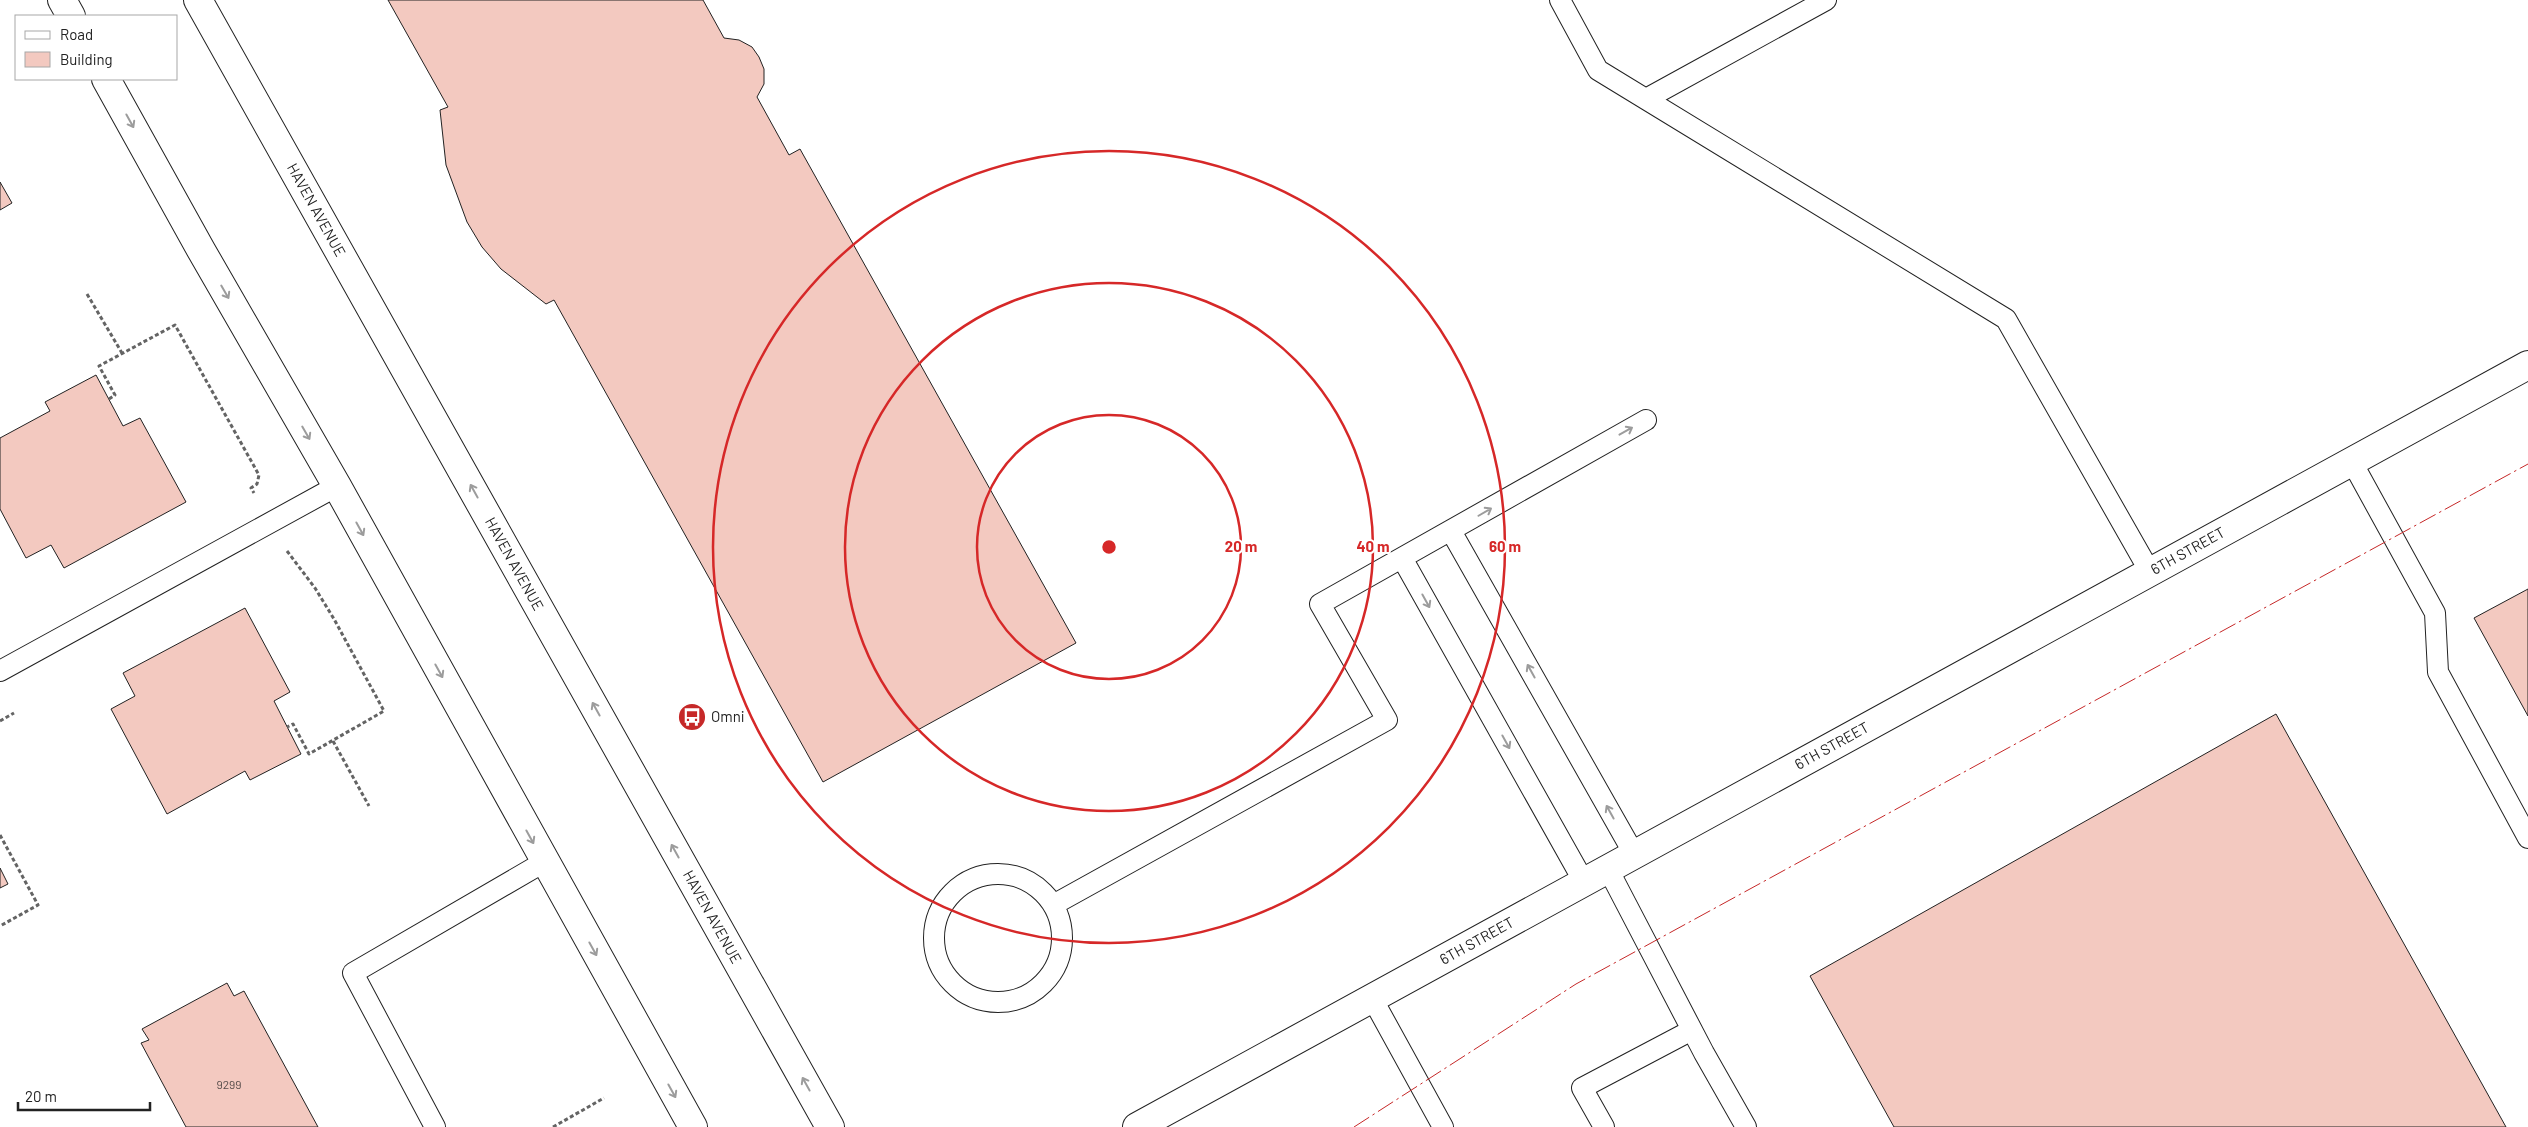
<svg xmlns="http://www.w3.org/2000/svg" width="2528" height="1127" font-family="Barlow,sans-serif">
<rect width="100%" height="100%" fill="#fff"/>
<!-- building -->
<path fill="#f3c9c0" stroke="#222" d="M388,0H703L724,38L739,40L752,47L759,57L764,69V84L757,97L789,155L800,149L1076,643L823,782L554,300L546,304L501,269L482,247L467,222L446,165L440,110L448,107Z
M0,182L12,203L0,210Z
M96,375L123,426L140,418L186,502L64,568L51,545L26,558L0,509V438L50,411L45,402Z
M2528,589V716L2474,618Z
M245,608L290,692L274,701L301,754L250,780L245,771L167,814L111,709L135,696L123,673Z
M2276,714L2506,1127H1894L1810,976Z
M0,868L8,884L0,888Z
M227,983L234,996L244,991L318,1127H186L141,1043L149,1040L142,1029Z"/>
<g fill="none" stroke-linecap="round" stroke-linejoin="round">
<defs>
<path id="lane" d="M1560,0L1598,70L2006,319L2150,572
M1646,99L1826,0
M2352,462L2435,613L2438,672L2528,838
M1451,531L1634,854
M1402,558L1584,882
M0,671L337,486
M1608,869L1704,1053L1746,1127
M934 938a64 64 0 1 1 128 0a64 64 0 1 1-128 0Z
M1053,905L1387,720L1320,604L1646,420
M1372,998L1443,1127
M435,1127L353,973L544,862
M1604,1127L1582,1088L1692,1030"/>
<path id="secondary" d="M1137,1127L2528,365"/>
<path id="primary" d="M62,0L71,16
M198,0L830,1127
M106,79L201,250L337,486L693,1127"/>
</defs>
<!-- lane casing -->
<use href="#lane" stroke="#222" stroke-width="22"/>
<!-- secondary casing -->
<use href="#secondary" stroke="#222" stroke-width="30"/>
<!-- primary casing -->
<use href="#primary" stroke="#222" stroke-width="30"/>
<!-- path -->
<path stroke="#646464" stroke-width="3" stroke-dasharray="4 2.5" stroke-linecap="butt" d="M87,294L122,353
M109,399L115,395L99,366L175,325L259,475L257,484L251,488L254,493
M287,551L315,588L334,619L384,711L309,754L293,724L287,727
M0,721L14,713
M333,741L369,806
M0,835L38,905L0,926
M553,1127L604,1098"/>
<!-- lane -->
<use href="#lane" stroke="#fff" stroke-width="20"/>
<!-- secondary -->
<use href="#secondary" stroke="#fff" stroke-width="28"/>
<!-- primary -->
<use href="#primary" stroke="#fff" stroke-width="28"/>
<!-- power -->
<path stroke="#c62828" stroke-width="1" stroke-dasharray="18 4 2.5 4" stroke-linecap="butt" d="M1354,1127L1576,984L2528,464"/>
</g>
<!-- one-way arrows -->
<defs><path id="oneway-shaft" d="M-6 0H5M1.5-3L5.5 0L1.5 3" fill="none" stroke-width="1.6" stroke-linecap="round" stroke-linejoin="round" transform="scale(1.25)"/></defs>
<g stroke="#9c9c9c">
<use href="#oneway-shaft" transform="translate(130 121) rotate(61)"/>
<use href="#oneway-shaft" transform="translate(225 292) rotate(60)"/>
<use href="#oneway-shaft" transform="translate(1626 431) rotate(-29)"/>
<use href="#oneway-shaft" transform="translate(306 433) rotate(60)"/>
<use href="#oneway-shaft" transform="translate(474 491) rotate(-119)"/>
<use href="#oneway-shaft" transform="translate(1485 512) rotate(-30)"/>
<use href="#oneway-shaft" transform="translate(360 529) rotate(61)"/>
<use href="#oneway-shaft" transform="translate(1426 601) rotate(61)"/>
<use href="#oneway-shaft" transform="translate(439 671) rotate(61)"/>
<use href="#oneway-shaft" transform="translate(1531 671) rotate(-119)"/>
<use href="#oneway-shaft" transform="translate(596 709) rotate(-119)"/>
<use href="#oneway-shaft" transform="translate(1506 742) rotate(61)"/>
<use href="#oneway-shaft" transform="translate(1610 812) rotate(-119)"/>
<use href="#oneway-shaft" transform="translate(530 837) rotate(61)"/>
<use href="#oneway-shaft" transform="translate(675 851) rotate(-119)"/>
<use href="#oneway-shaft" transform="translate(593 949) rotate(61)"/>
<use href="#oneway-shaft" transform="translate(806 1084) rotate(-119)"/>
<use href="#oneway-shaft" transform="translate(672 1091) rotate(61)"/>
</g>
<!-- distance rings -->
<g fill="none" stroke="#d62828" stroke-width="2.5">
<circle cx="1109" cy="547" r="132"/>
<circle cx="1109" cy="547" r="264"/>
<circle cx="1109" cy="547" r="396"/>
</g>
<!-- icons -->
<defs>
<symbol id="bus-disc" viewBox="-11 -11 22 22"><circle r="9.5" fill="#c62828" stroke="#fff"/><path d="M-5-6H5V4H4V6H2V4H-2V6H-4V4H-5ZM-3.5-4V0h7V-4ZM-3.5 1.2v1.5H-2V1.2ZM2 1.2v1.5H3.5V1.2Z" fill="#fff"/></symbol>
</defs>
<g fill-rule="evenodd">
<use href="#bus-disc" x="676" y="701" width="32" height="32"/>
</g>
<g text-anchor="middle" stroke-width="4" stroke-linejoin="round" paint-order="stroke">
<!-- number labels -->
<g font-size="12" fill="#564c4a">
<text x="229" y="1089">9299</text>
</g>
<!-- street labels -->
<g font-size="15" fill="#222" stroke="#fff">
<text transform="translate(316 210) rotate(61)" y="5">HAVEN AVENUE</text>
<text transform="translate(2188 551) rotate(-29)" y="5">6TH STREET</text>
<text transform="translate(514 564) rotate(61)" y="5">HAVEN AVENUE</text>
<text transform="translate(1832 746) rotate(-29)" y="5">6TH STREET</text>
<text transform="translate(712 917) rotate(61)" y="5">HAVEN AVENUE</text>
<text transform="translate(1477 941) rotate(-29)" y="5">6TH STREET</text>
</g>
<!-- poi labels -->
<g font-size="15" fill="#222" stroke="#fff" text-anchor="start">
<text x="711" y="722">Omni</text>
</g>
</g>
<circle cx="1109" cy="547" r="8" fill="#d62828" stroke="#fff" stroke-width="2.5"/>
<g font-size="15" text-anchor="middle" font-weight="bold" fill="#d62828" stroke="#fff" stroke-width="4" stroke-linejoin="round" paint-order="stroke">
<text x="1241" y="552">20 m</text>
<text x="1373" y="552">40 m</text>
<text x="1505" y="552">60 m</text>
</g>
<!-- legend -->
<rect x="15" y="15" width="162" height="65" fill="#ffffff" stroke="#a7a7a7"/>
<rect x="25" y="31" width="25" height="8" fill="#ffffff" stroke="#a7a7a7"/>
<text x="60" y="40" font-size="15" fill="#222222">Road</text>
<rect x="25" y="52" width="25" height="15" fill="#f3c9c0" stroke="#a7a7a7"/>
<text x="60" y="65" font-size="15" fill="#222222">Building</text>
<!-- scale -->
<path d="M18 1102v8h132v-8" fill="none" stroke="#222222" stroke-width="2.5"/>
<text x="25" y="1102" font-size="15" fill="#222222" stroke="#ffffff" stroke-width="4" paint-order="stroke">20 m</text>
</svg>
